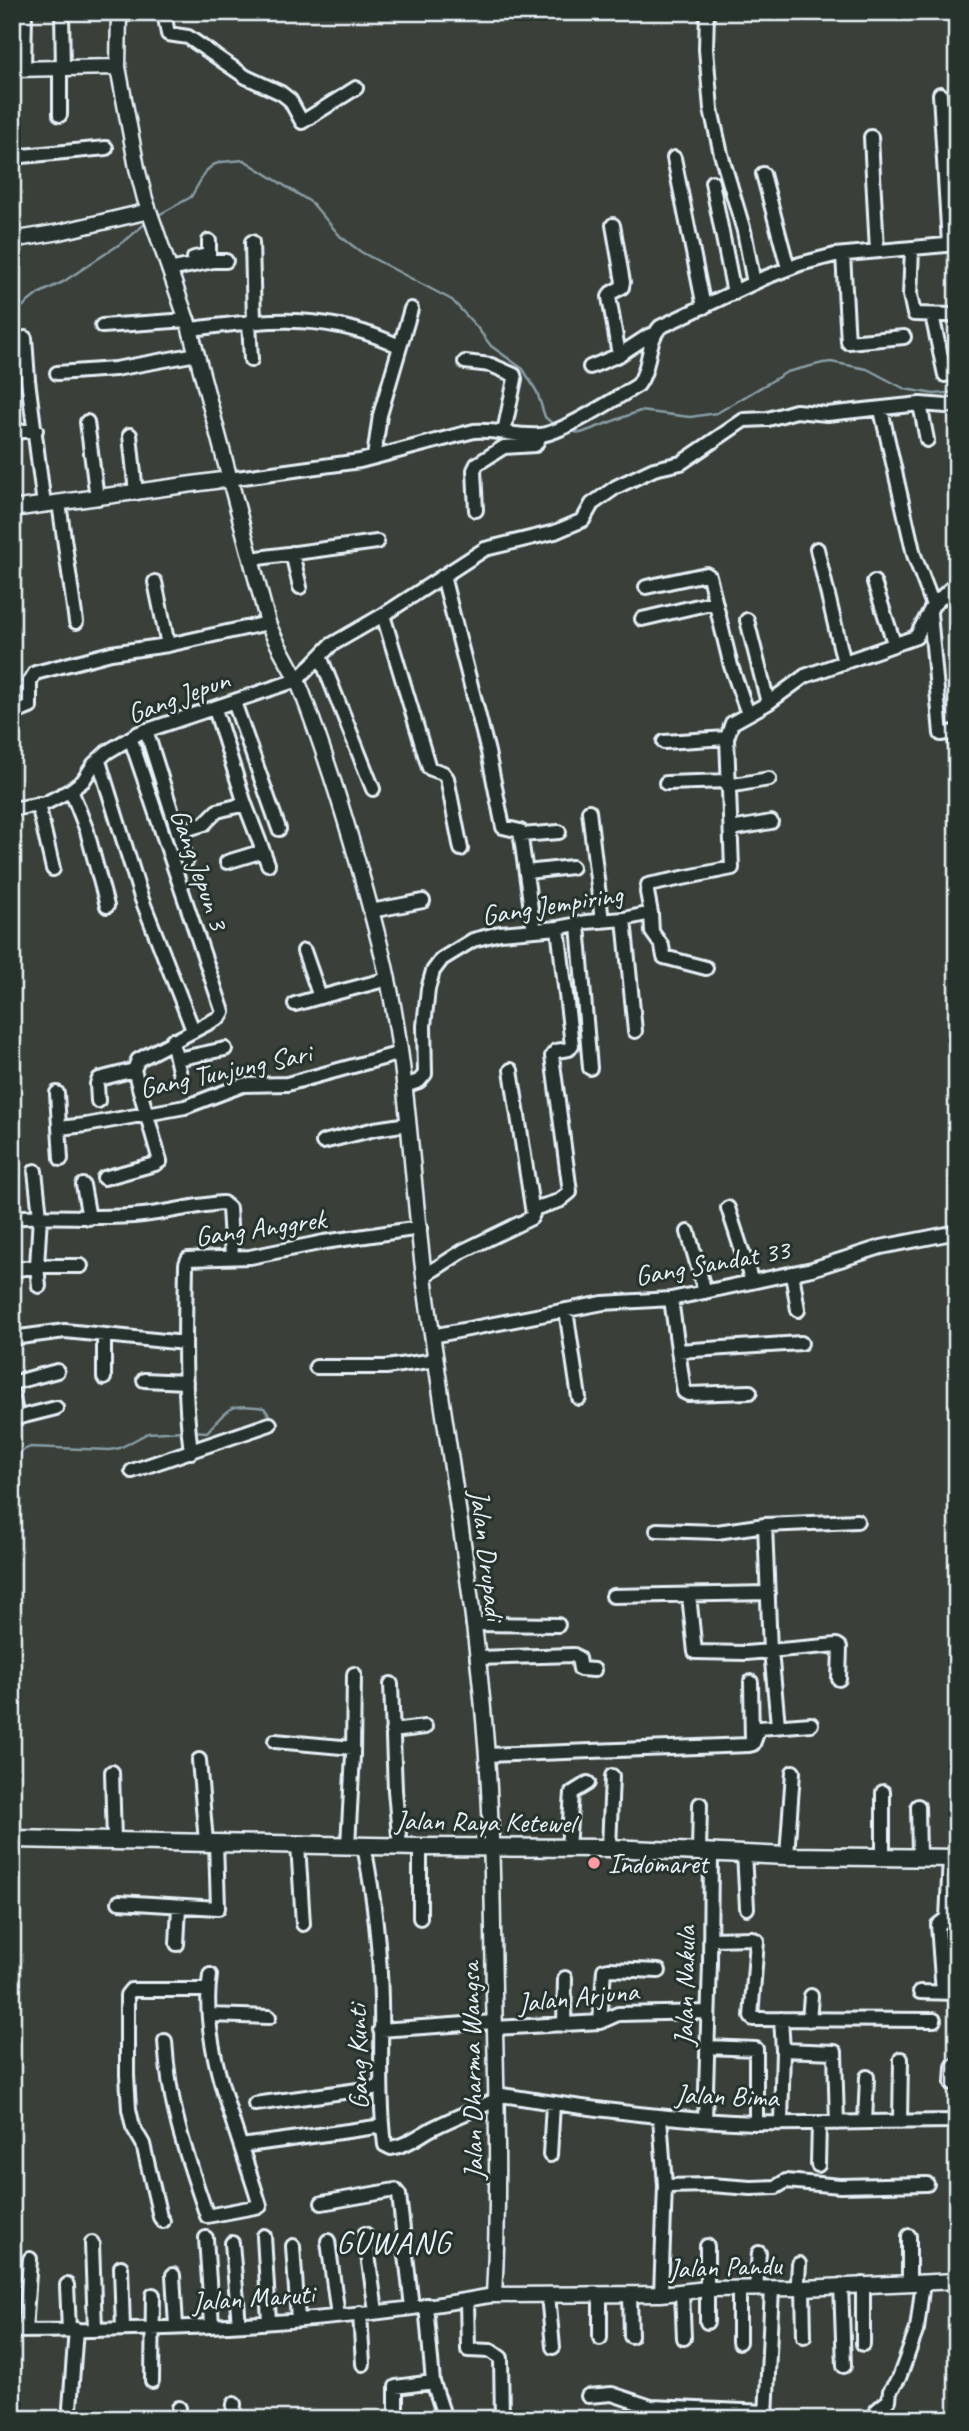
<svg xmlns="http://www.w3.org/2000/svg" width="969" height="2431" font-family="Caveat,sans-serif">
<rect width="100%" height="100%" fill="#3a3f39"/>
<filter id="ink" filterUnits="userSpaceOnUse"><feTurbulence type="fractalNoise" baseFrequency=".0143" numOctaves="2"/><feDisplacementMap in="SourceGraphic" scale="14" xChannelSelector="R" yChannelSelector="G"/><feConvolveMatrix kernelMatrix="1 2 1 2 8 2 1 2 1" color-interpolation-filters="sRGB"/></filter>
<g filter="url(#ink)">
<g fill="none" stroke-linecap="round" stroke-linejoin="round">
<!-- stream -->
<path stroke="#879da5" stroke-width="2.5" d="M155,217L191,197L206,171L213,165L221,162L244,160L312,203L340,236L361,252L452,300L476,326L491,346L523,369L537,392L545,417L555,426
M12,315L38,294L63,282L126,240L147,222
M568,431L581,433L640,411L690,417L717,413L787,372L823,363L831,362L867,369L905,389L934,394L957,392
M192,1431L207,1432C230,1407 229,1403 264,1408L269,1415
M12,1456L30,1447L110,1450L120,1448L148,1433L185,1431"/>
<defs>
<path id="minor" d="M62,12L63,68
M164,12L168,34L188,37L246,77L281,93L290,100L302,122L356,88
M707,12L706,49L711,109L721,154L744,231L754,283
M119,17L133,12
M60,68V115
M24,69L25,12
M940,94L949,244
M871,137L877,251
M12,157L106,148
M674,158L704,307
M763,174L788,268
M712,182L734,293
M613,225L623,282L622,287L611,293L609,297L619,355
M252,242L254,321
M912,249L910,295L914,314L954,315
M843,255L848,342L904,337
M194,258L209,255V241
M169,270L213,261H226
M932,315L945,375
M249,322L251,360
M102,326L188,320
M190,329C268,320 326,311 399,346
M25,338L28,380L44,505
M465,362L491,365L514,375L515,379L504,432
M590,367L619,355L648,336L655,334
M57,373L115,369L197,354
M920,404L947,406L957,403
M881,410L914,555L933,605
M87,422L97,498
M12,432L36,430
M130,435L136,493
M374,457L380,415L411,309
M229,479L360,461L474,431C496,429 518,437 540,435C561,434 618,397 638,385C651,368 646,343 660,327L764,278L800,264L835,255L957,244
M59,503L76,622
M476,510L474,470L477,464L504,447L535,445L541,435
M817,549L844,663
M292,553L300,587
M251,559L377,542
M443,576L488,752L503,827L520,831L534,930
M155,582L168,645
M874,582L894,643
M646,587L706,574L709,576L731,666L748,714
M930,613L941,734L955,732L957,761
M642,619L715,602
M747,620L768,703
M320,656L373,789
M234,702L279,829
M215,709L245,804L268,864
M12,714L30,707V681L35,673L111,653L168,645L268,623
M146,730L187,860
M664,742L727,738
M99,761L141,897L193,1030
M666,783L728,781
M728,786L769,779
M71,790L87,831L107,906
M38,804L53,869
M12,809L46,803L71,790L83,781L94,764L107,752L139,733L297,680L331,645L383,615
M589,811L602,921
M731,829L771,822
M178,832L204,824L217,811L245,804
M521,835L559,832
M461,849L447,778L443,773L429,768L383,615L485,549L555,532L583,520L592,504L616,487L654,469L681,463L744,420L768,419L796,411L827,414L920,404L927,440
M227,862L263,851
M526,872L572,867
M371,911L423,901
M651,913L652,932L662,946L664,957L706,968
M624,919L635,1031
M578,925L590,1068
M304,951L320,997L388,979
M295,1004L320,997
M172,1040L180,1075
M177,1059L225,1049
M405,1086L419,1081L425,1074L424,1026L428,989L433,971L442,959L473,940L500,933L558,928L586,922L624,919L651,913L647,892L648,885L732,868L727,738L732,723L768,703L805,676L916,637L933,605L957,583
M57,1093L61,1159
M98,1101L97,1084L99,1079L134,1070
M59,1128L86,1125L185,1107L243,1085L287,1084L401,1053
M323,1142L375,1129L408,1124
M35,1171L40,1216L37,1266L39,1286
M104,1178L155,1164L160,1161L134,1070L138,1060L220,1017L223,1012L131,740
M83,1185L89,1218
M728,1208L752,1282
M533,1209L559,1201L570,1192L552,1056L556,1051L569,1049L572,1045L558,928
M12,1218C56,1214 99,1220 143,1215C170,1212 196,1205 223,1203L229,1208L232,1257
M688,1232L705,1292
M12,1270L37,1266H81
M792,1273L798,1310
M424,1276L463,1251L531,1218L533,1214L511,1070
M671,1299L684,1392L688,1394L750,1392
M566,1310L579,1398
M432,1336L603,1303L671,1299L812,1269L881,1247L957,1232
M12,1338L65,1331L185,1343
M678,1351L801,1343
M316,1367H386L436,1360
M104,1378V1335
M144,1380L186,1382
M12,1383L57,1371
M12,1393L17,1418
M12,1419L56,1408
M191,1452C183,1390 185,1327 186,1264L188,1259L250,1257L324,1242L420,1228
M132,1471L270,1424
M765,1525L770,1651
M657,1530L717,1532L765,1525L857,1521
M689,1595L695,1652L746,1653L837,1645L840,1647L839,1679
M613,1596L768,1593
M473,1624L558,1625
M771,1651L778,1725
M477,1658L574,1655L578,1658L580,1669L594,1670
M751,1682L752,1741
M391,1684L395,1790L400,1847
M392,1731L425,1727
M275,1741L353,1748
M487,1755L749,1745L753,1744L759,1728L811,1724
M199,1760L206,1842
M112,1772L114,1840
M918,1806L919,1857
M298,1844L303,1924
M348,1845L353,1755L354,1674
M364,1846C374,1897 380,1948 381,2000C382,2049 379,2096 385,2145L391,2148C407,2146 421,2134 435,2127C455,2117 476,2109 496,2100
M568,1848L572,1793L588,1783
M609,1848L612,1776
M699,1852L700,1804
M744,1853L747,1908
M787,1856L793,1772
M883,1857V1792
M119,1902L218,1908L216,1842
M420,1918V1847
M710,1939L752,1938L757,1941L751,2017L753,2019L934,2020
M177,1944L179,1907
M957,1975V1973
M920,1992L957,1993
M943,1992L938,1925L947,1918L950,1858
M209,2015L269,2017
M809,2020L811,1996
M600,2022L604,1970L609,1969L659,1971
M564,2025L565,1978
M494,2028L600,2022L618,2014L708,2012
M380,2030L494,2022
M165,2041C169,2108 186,2154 207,2216L260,2206C240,2137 199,2046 210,1975
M707,2047L756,2049V2123
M783,2050L835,2052L837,2123
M952,2083L953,2067L957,2064
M496,2094C581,2108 668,2120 755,2123C822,2124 889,2121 957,2121
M255,2104L380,2087
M660,2117L665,2186L661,2294
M705,2120L710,1963L711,1853
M781,2122L783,2050L781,2019
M865,2122L867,2077
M900,2122L901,2059
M241,2146L383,2126
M550,2155L553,2104
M818,2165L819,2123
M665,2186L711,2185L751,2188L776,2187L786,2181L840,2186L927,2184
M322,2203L395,2190L399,2195L412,2307
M163,2221L160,2217L143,2144L133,2127L129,2109L127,2075V1995L131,1990H207
M365,2234L376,2311
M264,2236L269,2321
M909,2236V2283
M206,2238L212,2324
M328,2241L338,2316
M92,2243L95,2329
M232,2243L239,2324
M293,2246L298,2319
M121,2267L123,2328
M173,2275L176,2326
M798,2280L799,2264
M863,2284V2344
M67,2285L69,2330
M841,2285L844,2366
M739,2288V2342
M756,2288L759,2253
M803,2288L804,2336
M682,2292L684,2338
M630,2294L631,2336
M548,2295L553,2347
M600,2295V2338
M467,2300L468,2350L491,2351L501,2358L502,2419
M426,2305L433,2382L445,2419
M360,2313L363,2364
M707,2322V2246
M12,2331C172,2330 337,2324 494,2295
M25,2331L30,2259
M152,2381L153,2295
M588,2396L612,2394L651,2407L767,2412
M70,2408L76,2329
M766,2417L772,2288
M178,2419L179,2408
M233,2419L234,2404
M396,2419V2387L433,2382
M877,2419V2410L889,2400L890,2391L899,2378L917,2329L923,2282"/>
<path id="tertiary" d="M119,12L118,67L137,168L145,199L190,329L268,623C277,647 293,668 302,692C333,774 358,859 380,945C409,1058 410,1176 426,1291C447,1446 476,1601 487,1757C494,1848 492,1939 495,2030C497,2118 499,2207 494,2295L661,2294L707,2289L803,2288L957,2281
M12,69L118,67
M12,240L60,232L149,211
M12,509L229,479"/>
<path id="secondary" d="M12,1839L420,1847L609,1848L787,1856L957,1858"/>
</defs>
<!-- minor casing -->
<use href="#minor" stroke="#e8f1f8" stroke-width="18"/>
<!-- tertiary casing -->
<use href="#tertiary" stroke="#e8f1f8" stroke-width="19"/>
<!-- secondary casing -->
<use href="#secondary" stroke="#e8f1f8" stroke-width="21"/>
<!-- minor -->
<use href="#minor" stroke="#26332d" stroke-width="12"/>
<!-- tertiary -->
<use href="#tertiary" stroke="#26332d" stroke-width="14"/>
<!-- secondary -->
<use href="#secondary" stroke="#26332d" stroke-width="16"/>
</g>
</g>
<!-- markers -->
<circle fill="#ff9aa2" stroke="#26332d" stroke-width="2.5" cx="594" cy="1863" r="7"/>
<g text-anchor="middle" stroke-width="6" stroke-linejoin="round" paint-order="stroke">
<!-- street labels -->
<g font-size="28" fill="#e8f1f8" stroke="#26332d">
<text transform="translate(178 696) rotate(-20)" y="10">Gang Jepun</text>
<text transform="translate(200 869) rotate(71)" y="10">Gang Jepun 3</text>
<text transform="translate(552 904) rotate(-9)" y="10">Gang Jempiring</text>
<text transform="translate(225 1070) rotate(-12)" y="10">Gang Tunjung Sari</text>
<text transform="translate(260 1227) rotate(-8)" y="10">Gang Anggrek</text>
<text transform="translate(712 1262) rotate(-10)" y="10">Gang Sandat 33</text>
<text transform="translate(488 1555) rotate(83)" y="10">Jalan Drupadi</text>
<text transform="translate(485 1821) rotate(1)" y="10">Jalan Raya Ketewel</text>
<text transform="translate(684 1986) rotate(-89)" y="10">Jalan Nakula</text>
<text transform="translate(578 1996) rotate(-6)" y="10">Jalan Arjuna</text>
<text transform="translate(357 2057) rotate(-91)" y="10">Gang Kunti</text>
<text transform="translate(471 2071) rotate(-91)" y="10">Jalan Dharma Wangsa</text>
<text transform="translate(727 2095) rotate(2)" y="10">Jalan Bima</text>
<text transform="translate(725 2266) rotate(-2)" y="10">Jalan Pandu</text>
<text transform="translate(253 2297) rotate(-4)" y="10">Jalan Maruti</text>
</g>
<!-- poi labels -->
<g font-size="28" fill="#e8f1f8" stroke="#26332d" text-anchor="start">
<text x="608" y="1873">Indomaret</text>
</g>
<!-- quarter labels -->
<g font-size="32" letter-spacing="2" fill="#e8f1f8" stroke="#26332d">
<text x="394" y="2253">GUWANG</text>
</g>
</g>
<!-- margin -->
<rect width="969" height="2431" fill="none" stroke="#26332d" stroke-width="42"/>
<rect x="21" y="21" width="927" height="2389" fill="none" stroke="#e8f1f8" stroke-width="2.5" filter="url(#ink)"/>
</svg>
